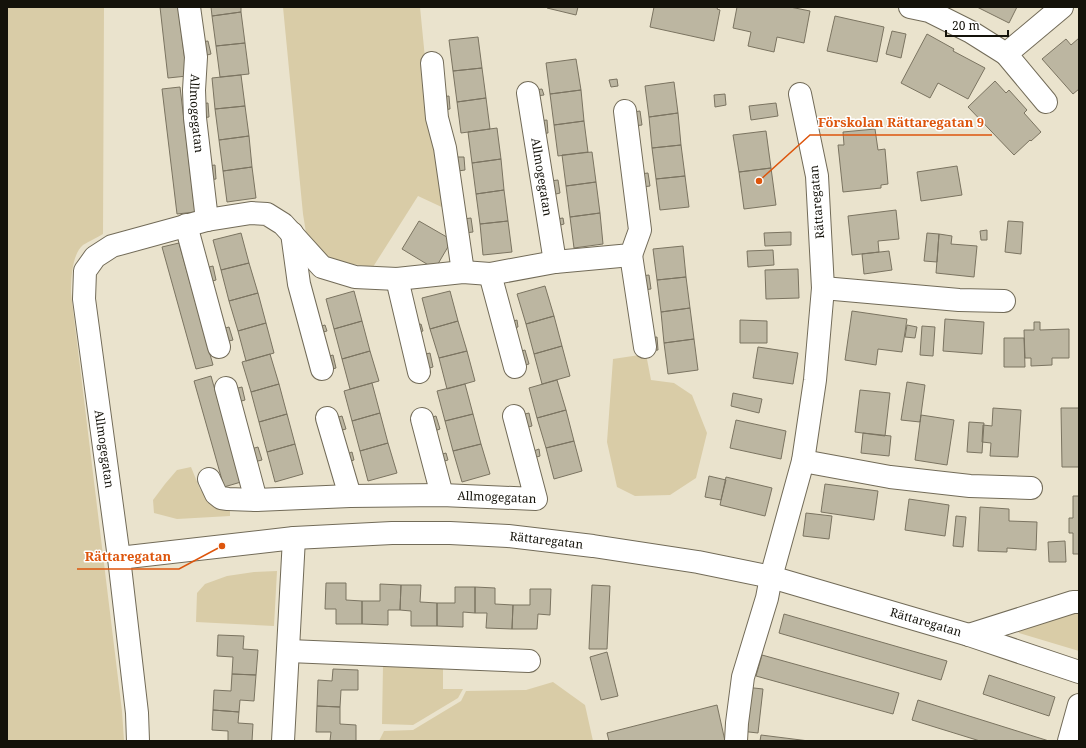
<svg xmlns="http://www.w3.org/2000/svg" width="1086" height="748" font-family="'Noto Serif',serif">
<rect width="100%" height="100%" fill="#eae3cd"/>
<!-- green -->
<path fill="#d9cca7" d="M7,7H104L103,234C97,238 89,241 83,245C72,254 71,279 71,293L122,711L124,741H7Z
M283,7H420L432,130L448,210L418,196L373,267L331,261L307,239L303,214Z
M646,354L651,380L674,383L692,395L707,433L696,478L670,495L635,496L617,487L607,442L613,359Z
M191,467L200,489L214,507L230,508V516L177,519L154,513L153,500L165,484L177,470Z
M277,571L274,626L196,622L197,593L205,584L227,576L254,572Z
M1073,614H1079V651L1019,633L1017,629Z
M383,666L443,667V689H463L458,698L413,725L382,724Z
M553,682L585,705L593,741H379L384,731L413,730L461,701L466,691L526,690Z"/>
<!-- building -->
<path fill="#bcb6a1" stroke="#7b7461" d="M160,7H178L187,76L168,78Z
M211,7H241V12L212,16Z
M547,7H578L576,15L547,8Z
M654,7H718L717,9L720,10L714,41L650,27Z
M737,7H790L810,11L804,43L777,37L774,52L748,46L751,32L733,28Z
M977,7H1017L1009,23Z
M241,12L245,43L216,46L212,16Z
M835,16L884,27L877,62L827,51Z
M892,31L906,34L901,58L886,54Z
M927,34L954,49L953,51L985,68L968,99L938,83L930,98L901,83Z
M478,37L482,68L453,71L449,40Z
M1079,38V89L1073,94L1042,59L1066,39L1071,45Z
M208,41L211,54L203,56L201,42Z
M245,43L249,74L220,77L216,46Z
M576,59L581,90L550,94L546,63Z
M482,68L486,98L457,102L453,71Z
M241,75L245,106L215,109L212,78Z
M617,79L618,86L611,87L609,80Z
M995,81L1006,93L1009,90L1027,110L1024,113L1041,132L1031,141L1030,140L1014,155L968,107Z
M674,82L678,113L649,117L645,86Z
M180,87L195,212L177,214L162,89Z
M542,89L544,95L536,96L535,90Z
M581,90L584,121L554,125L550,94Z
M725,94L726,105L715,107L714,95Z
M449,96L450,109L443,110L441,97Z
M486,98L490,129L461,133L457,102Z
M208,103L209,117L202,118L200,104Z
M776,103L778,116L751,120L749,106Z
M245,106L249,136L219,140L215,109Z
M640,111L642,125L634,126L633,112Z
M678,113L681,145L652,148L649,117Z
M547,120L548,133L540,134L538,121Z
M584,121L588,152L558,156L554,125Z
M497,128L501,159L472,163L468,132Z
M875,129L878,150L885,149L888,184L881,185V188L843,192L838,145H844L843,132Z
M766,131L771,168L739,172L733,135Z
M249,136L252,167L223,171L219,140Z
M681,145L685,176L656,179L652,148Z
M592,152L596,182L566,186L562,155Z
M457,157H464L465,170L458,171Z
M501,159L504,190L476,194L472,163Z
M215,165L216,179L208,180L207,166Z
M957,166L962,195L921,201L917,172Z
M252,167L256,198L227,202L223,171Z
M771,168L776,205L744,209L739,172Z
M648,173L650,186L642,187L640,174Z
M685,176L689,207L660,210L656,179Z
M558,180L560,193L552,195L550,181Z
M596,182L600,213L570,217L566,186Z
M504,190L508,221L480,224L476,194Z
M896,210L899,239L878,241L879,252L852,255L848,216Z
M600,213L603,244L574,248L570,217Z
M471,218L473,232L465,233L463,219Z
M563,218L564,224L557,226L556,219Z
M419,221L452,240L435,269L402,249Z
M508,221L512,252L483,255L480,224Z
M1008,221L1023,222L1021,254L1005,252Z
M987,230V240H981L980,231Z
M791,232V245L765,246L764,233Z
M241,233L249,263L221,270L213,240Z
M927,233L939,234L937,262L924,261Z
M939,234L952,236L951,244L977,246L974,277L936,273Z
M179,243L213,365L196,369L162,247Z
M683,246L686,277L657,280L653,249Z
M773,250L774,265L748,267L747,251Z
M889,251L892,270L864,274L862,254Z
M249,263L258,293L229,301L221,270Z
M213,266L216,280L209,282L205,268Z
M798,269L799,298L766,299L765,270Z
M649,275L651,289L643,290L641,276Z
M686,277L690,308L661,312L657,280Z
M545,286L554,316L526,324L517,294Z
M354,291L362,321L334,329L326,299Z
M450,291L458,321L430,329L422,298Z
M258,293L266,323L238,331L229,301Z
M690,308L694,339L664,343L661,312Z
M852,311L907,319L902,352L878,349L876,365L845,360Z
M554,316L562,346L534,354L526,324Z
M945,319L984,322L982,354L943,351Z
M517,320L518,327L511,329L510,322Z
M740,320L767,321V343H740Z
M362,321L370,351L342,359L334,329Z
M458,321L467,351L439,358L430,329Z
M1034,322H1040V330L1069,329V358H1052V365L1031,366V358H1025L1024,330H1034Z
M266,323L274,353L246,361L238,331Z
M421,324L423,331L416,333L414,326Z
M325,325L327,331L319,333L318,327Z
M907,325L917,327L915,338L905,337Z
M922,326L935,327L933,356L920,355Z
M229,327L233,340L225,342L222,329Z
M657,337L658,350L650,351L648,338Z
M1004,338H1024L1025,367H1004Z
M694,339L698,370L668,374L664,343Z
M562,346L570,376L542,384L534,354Z
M758,347L798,353L793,384L753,378Z
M525,350L529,364L521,366L518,352Z
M370,351L379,381L350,389L342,359Z
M467,351L475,381L447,389L439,358Z
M430,353L433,367L426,369L422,355Z
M270,354L279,384L251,392L242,362Z
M333,355L336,368L329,370L326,357Z
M211,376L241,482L224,487L194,381Z
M557,380L566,410L537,418L529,388Z
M907,382L925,385L920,422L901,420Z
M372,383L380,413L352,421L344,391Z
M279,384L287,414L259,422L251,392Z
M465,384L473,414L445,421L437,391Z
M242,387L245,400L238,402L234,389Z
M860,390L890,393L885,436L855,432Z
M733,393L762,399L759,413L731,406Z
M993,408L1021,410L1018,457L990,456L991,443L982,442L983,425L992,426Z
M1061,408H1079V467H1062Z
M566,410L574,441L546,448L537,418Z
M380,413L388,443L360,451L352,421Z
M529,413L532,426L524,428L521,415Z
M287,414L295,444L267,452L259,422Z
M473,414L481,444L453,451L445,421Z
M921,415L954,420L947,465L915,460Z
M342,416L346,429L338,431L335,418Z
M436,416L440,429L432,432L429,418Z
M736,420L786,431L781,459L730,448Z
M969,422L984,423L982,453L967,452Z
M863,433L891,436L889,456L861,453Z
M574,441L582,471L554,479L546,448Z
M388,443L397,473L368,481L360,451Z
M295,444L303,474L275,482L267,452Z
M481,444L490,474L462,482L453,451Z
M258,447L262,460L254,462L251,449Z
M539,449L540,456L533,458L531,452Z
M352,452L354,460L347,462L345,455Z
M446,453L448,460L441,462L439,455Z
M709,476L726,480L721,500L705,497Z
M726,477L772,488L765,516L720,505Z
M825,484L878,491L874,520L821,512Z
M1073,496H1079V554H1073V533H1069V518H1073Z
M909,499L949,505L945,536L905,530Z
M980,507L1009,509V521L1037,522L1036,550L1007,548V552L978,551Z
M806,513L832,516L829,539L803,536Z
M956,516L966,517L963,547L953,546Z
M1065,541L1066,562H1049L1048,542Z
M326,583H346V600L362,601V624H336V609H325Z
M380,584L401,585L400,610H388V625L362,624V601H380Z
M401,585H421L420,602L437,603V626H411V611L400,610Z
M592,585L610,586L607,649H589Z
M455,587H475V613L463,612V627L437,626V603H455Z
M475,587L495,588V604L513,605L512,629L486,628L487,613H475Z
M530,589H551L550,615L538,614L537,629H512L513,605H530Z
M784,614L947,661L941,680L779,633Z
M218,635L244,636L243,649L258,650L256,675L232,674L233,657L217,656Z
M607,652L618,696L601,700L590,657Z
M762,655L899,693L893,714L756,676Z
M333,669L358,670V690H341L340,707L317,706L318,680L332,681Z
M232,674L256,675L254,701L240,700L239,712L213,710L214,690L231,691Z
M989,675L1055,697L1049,716L983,694Z
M745,687L763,689L758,733L740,731Z
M918,700L1049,741H980L912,720Z
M717,705L725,741H609L607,733Z
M317,706L340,707V724L356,725V741H330L331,732H316Z
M213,710L239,712L238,723L253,724L252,741H228V731L212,730Z
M761,735L809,741H760Z"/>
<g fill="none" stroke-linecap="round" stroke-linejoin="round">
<defs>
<g id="minor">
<path id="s1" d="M189,7L196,57L194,90L195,118L207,220"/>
<path d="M910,7L929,11L971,32L1006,54L1062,7"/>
<path d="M1006,54L1046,102"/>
<path d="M432,63L437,118L445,148L463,272"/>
<path id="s2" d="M528,93L555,262"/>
<path d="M186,225L219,347"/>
<path d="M292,233L299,284L322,369"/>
<path d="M631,255L645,347"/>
<path d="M490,274L515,367"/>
<path d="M397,279L419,372"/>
<path d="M823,288L959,300L1004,301"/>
<path d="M226,388L256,500"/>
<path d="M327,418L350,496"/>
<path d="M422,419L442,495"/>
<path d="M803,461L890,477L970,486L1031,488"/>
<path id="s3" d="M209,479L216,494L221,498L228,499L256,500L350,496L442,495L536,499L514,416"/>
<path id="s4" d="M119,558L294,538L392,533H450L508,536L593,546L698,562L771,577L969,635L1079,672"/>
<path d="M969,635L1073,602H1079"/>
<path d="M289,651L529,661"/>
<path d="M138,741L137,713L119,558L84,299L85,271L95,257L112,246L207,220L251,213L267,214L283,224L322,267L355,277L397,279L463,272L490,274L555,262L631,255L640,230L625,111"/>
<path d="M283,741L294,538"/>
<path d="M736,741L737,723L743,677L767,598L771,577L803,461L815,380L823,288L817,176L800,94"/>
<path d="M1069,741L1079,705"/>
</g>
</defs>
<!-- minor casing -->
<use href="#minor" stroke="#726b58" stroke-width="24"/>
<!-- minor -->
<use href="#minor" stroke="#fff" stroke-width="22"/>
</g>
<g text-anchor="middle" stroke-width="3" stroke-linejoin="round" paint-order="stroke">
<!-- street labels -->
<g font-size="12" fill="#14120a" stroke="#fff">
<text dy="4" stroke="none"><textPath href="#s1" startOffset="107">Allmogegatan</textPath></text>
<text dy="4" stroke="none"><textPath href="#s2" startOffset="85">Allmogegatan</textPath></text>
<text transform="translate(817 202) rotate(-95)" y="4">Rättaregatan</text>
<text transform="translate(104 449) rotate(82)" y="4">Allmogegatan</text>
<text dy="4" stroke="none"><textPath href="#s3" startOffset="299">Allmogegatan</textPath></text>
<text dy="4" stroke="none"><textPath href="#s4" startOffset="429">Rättaregatan</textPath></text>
<text dy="4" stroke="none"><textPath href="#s4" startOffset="818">Rättaregatan</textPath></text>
</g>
</g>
<!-- callouts -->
<path fill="none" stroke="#dd550c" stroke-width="1.5" d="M759 181L810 135H992M222 546L179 569H77"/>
<g fill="#dd550c" stroke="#fff" stroke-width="1.5">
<circle cx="759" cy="181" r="4"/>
<circle cx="222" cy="546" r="4"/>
</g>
<g font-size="13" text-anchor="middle" font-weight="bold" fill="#dd550c" stroke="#fff" stroke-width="3" stroke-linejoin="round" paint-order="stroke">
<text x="901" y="127">Förskolan Rättaregatan 9</text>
<text x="128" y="561">Rättaregatan</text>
</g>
<!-- border -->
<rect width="1086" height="748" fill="none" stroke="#14120a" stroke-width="16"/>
<!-- scale -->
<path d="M946 30v6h62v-6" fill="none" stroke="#14120a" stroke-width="2"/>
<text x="952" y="30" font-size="12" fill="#14120a" stroke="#ffffff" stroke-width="3" paint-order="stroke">20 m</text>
</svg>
